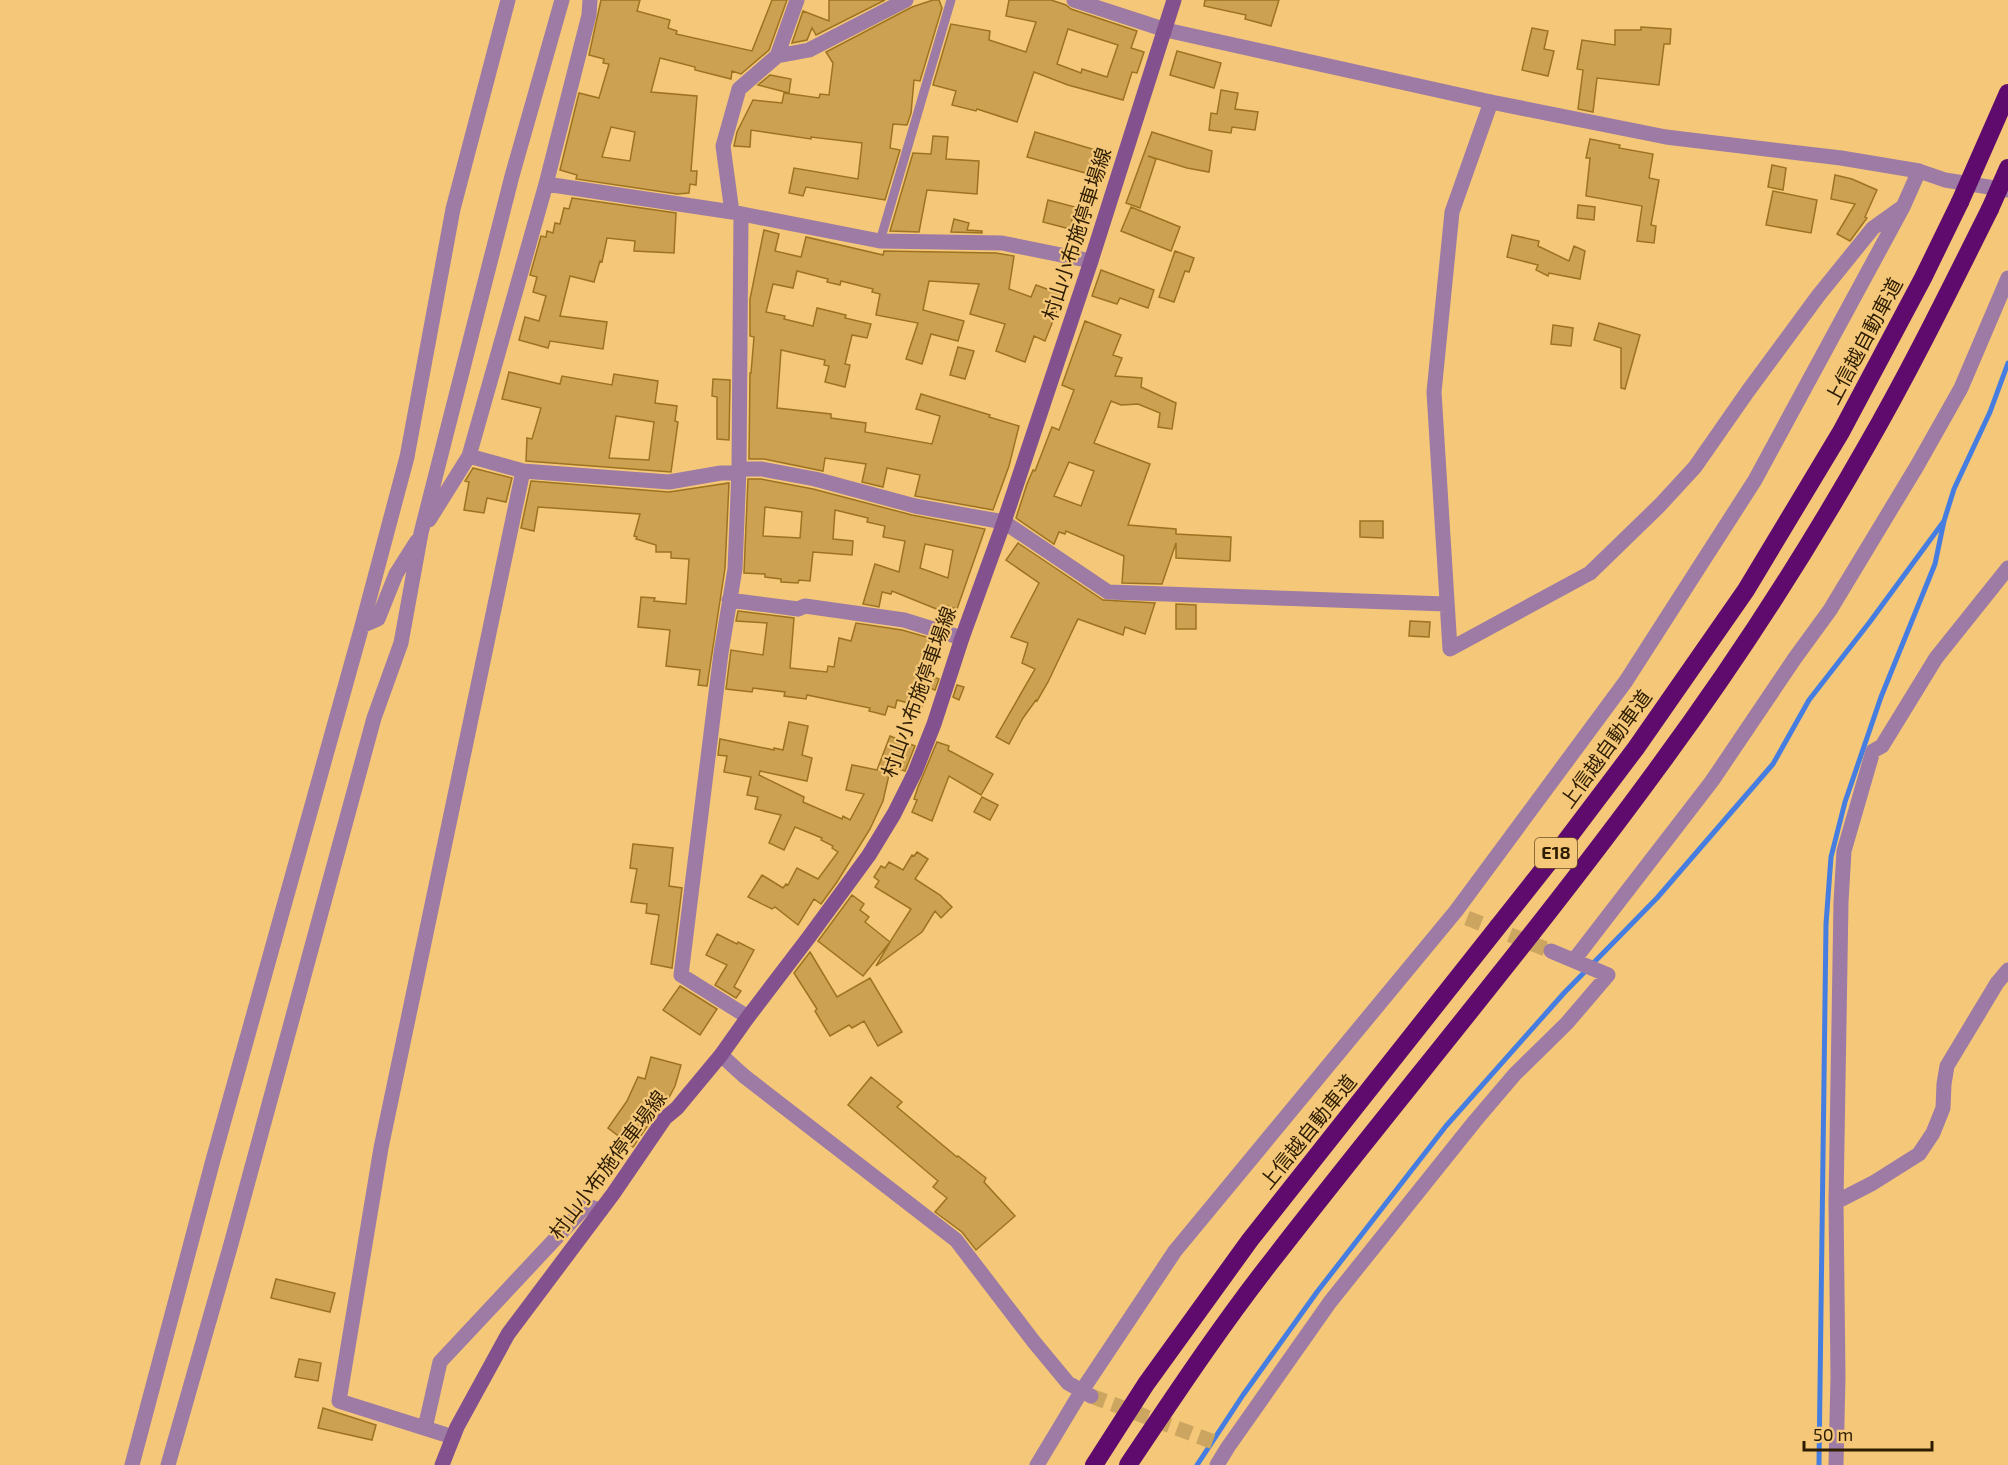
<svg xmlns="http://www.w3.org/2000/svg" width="2008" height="1465" font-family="'Exo 2','Noto Sans JP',sans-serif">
<rect width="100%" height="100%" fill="#f4c779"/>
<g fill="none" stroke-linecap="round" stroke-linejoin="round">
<!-- stream -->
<path stroke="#457ee0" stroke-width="5" d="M1197,1465L1243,1395L1317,1292L1446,1126L1564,993L1657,898L1773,764L1809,700L1869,623L1944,521
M1819,1465L1826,924L1831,857L1845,802L1881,697L1935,564L1944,521L1954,489L1990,412L2008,363"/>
</g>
<!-- building -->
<path fill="#cda152" stroke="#9d731f" stroke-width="1.5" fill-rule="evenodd" d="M601,0H640L637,11L670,20L668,28L677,31L676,34L752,51L772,0H787L769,50L741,74L732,71L731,79L695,70V67L660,58L651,92L697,96L691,171H697L696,185L690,184L689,193L677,194L576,179L577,175L560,170L579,93L599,98L609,64L603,63L604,59L589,55ZM611,127L635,132L630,161L602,157Z
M829,0H885L816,35L812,28L807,40L792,43L803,11L829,21Z
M933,0H939L942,8L920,81L914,80L911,113L907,125L893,124L890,148L900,150L885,200L806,187L803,196L789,193L794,168L858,179L862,143L811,137V139L751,130L750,147L734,146L737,132L753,100L782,103L784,93L819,98L820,94L829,95L833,63L826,52L912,7Z
M1009,0H1051L1066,5L1071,9L1137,31L1131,48L1144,52L1137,73L1132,72L1123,100L1068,85L1034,72L1017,122L977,109L976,111L952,105L956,91L933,85L951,24L990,31L989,40L1026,52L1036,22L1006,16ZM1068,29L1118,45L1107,77L1082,69L1081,73L1057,64Z
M1205,0H1279L1271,26L1245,19L1246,15L1204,6Z
M1641,27L1671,29L1670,44H1664L1659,85L1597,78L1593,112L1578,109L1583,70L1577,69L1582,40L1615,45V30H1641Z
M1532,28L1548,31L1544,49L1554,51L1548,76L1522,70Z
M1177,51L1221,63L1214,88L1170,75Z
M770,75L791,79L789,93L758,85Z
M1221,90L1238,93L1235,109L1258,112L1255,130L1232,127L1231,133L1209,130L1211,113L1217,114Z
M1035,132L1109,154L1104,172L1089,167V174L1027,157Z
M1152,132L1212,151L1209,172L1187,168L1148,156L1156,159L1140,208L1126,203Z
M933,136L948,137L946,159L979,161L977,194L927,190L919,232L890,231L913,153L931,154Z
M1590,139L1620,145L1619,148L1653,154L1649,178L1659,180L1651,225L1656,226L1654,243L1637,241L1642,206L1586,196L1590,158H1586Z
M1772,165L1786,168L1783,190L1768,187Z
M1835,175L1852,179L1877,190L1865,217L1867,218L1850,241L1837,234L1855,204L1831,199Z
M1773,191L1817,200L1811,233L1766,225Z
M572,198L676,213L674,253L634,251L635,241L607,238L602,262L600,261L594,282L570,276L560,316L607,322L603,349L550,341L548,348L519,340L525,317L539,321L546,296L533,292L537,277L530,275L541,236L546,237L547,231L553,233L555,223L560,224L564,208L569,209Z
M1048,200L1075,207L1070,229L1043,222Z
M1578,205L1595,207L1594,220L1577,218Z
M1131,207L1180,227L1171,251L1121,231Z
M954,219L969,223L967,230L982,231V233L951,232Z
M764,230L779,234L775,251L801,257L806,237L883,255L884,251L996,253L1014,256L1009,289L1031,297L1036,285L1063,295L1045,341L1034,336L1025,362L996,351L1005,324L970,314L979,284L929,281L923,310L964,321L958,341L931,334L922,364L906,359L918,323L876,315L880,294L872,292L873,289L841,281L840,285L827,282L828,279L797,271L793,288L773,284L766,312L785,316L784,319L813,326L817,308L846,315L845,318L871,324L867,338L852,335L845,364L850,365L845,387L825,382L829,366L824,365L825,360L781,350L777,408L831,414V418L866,423L865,432L932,444L940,416L916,409L921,394L990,415L989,417L1019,426L1009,466L993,510L915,496L920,475L887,468L883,487L862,482L866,464L825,458L823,471L764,459H749L750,373H751L754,337L750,336V299Z
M1512,235L1539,241L1538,246L1569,261L1574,246L1585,251L1580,279L1549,273L1548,276L1536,270L1538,265L1507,257Z
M1175,251L1194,258L1189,272L1185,271L1174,302L1159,297Z
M1101,270L1154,290L1148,308L1120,298L1117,304L1092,296Z
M1085,321L1121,335L1113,355L1122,358L1115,376L1142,378L1141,387L1176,403L1172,429L1158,427L1160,413L1138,404L1121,405L1111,401L1094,443L1150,464L1128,525L1176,529V534L1231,537L1230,561L1176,558V543L1162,584L1122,583L1124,556L1066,531L1065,534L1059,532L1054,544L1016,518L1027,484L1033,470L1035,471L1052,427L1059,430L1074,390L1062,385ZM1069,462L1094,471L1081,506L1054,496Z
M1599,323L1640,335L1625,389L1621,388V348L1594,340Z
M1553,325L1573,328L1571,346L1551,344Z
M958,347L974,351L965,379L950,375Z
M509,372L560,384L562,376L612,385L614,374L658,381L655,403L677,406L675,421L678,422L671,472L526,461L527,438L532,439L541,408L502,399ZM616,416L654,422L649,460L609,458Z
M713,379L730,380L729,440L717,439V397L712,396Z
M473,468L512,478L506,502L487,498L484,513L464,510L469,482L465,481Z
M748,479H761L813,489L912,515L985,529L957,609L947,606L944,612L892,591L891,594L882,592L879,607L863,604L875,564L899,572L905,541L883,537L885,526L867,522L868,518L835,510L833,539L853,541L852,555L813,552L810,581L799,580L798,583L781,582V579L765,577V574L744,573ZM765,507L802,512L800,538L763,536ZM925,544L953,550L948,578L920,568Z
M531,481L669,492L729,483L725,568L707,686L698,685L700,670L666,666L670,630L638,627L641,597L655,598L654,601L686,604L689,559L671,558V552H656V545L636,539L637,537L634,536L640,514L538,507L534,531L521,528Z
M1360,521H1383V538L1360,537Z
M1018,543L1103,600L1155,603L1145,634L1125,627L1123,635L1078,619L1048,682L1037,701L1036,700L1023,718L1009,744L996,737L1035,669L1022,663L1028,643L1011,637L1039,583L1006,560Z
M1176,604L1196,605V629H1176Z
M738,611L794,618L790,668L827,672L828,666L834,667L839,638L851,641L856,623L902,630L930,638L922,673L939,679L935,690L927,687L922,707L897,700L895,708L888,706L885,715L869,711L870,708L807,695L806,699L784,696L785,692L753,688L752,692L726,689L731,650L763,655L767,623L736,621Z
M1410,621L1430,622L1429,637L1409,636Z
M957,685L964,687L959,700L953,697Z
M789,722L808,726L802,755L812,758L807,781L760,771L759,775L804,797L803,802L842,819L843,816L850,820L864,794L846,790L852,765L877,770L890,736L915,746L905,771L891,766L883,801L870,829L837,882L821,904L814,899L798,925L775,907L772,909L748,897L762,875L783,888L786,884L788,885L797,868L818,879L838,852L832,848L833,846L821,840L822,838L795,827L784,850L769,843L781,815L755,809L758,797L747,795L751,777L724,772L727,756L718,755L720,739L774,750V748L783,750Z
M937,742L949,746L948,750L993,774L981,795L949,776L932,821L912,812L917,800L914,799L918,787Z
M982,797L998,805L990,820L974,812Z
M633,844L673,848L669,886L682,888L672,968L651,964L659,915L646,913L647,904L631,902L637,869L630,868Z
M917,852L928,859L915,879L940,895L952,907L941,918L935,911L922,932L876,966L890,942L863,976L818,941L852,895L864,904L860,910L869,917L865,922L890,942L911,909L875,887L879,881L874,877L881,866L885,868L889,862L903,870L912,855L914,856Z
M717,934L737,944L738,942L754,950L734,987L741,991L736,998L715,985L727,965L706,955Z
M810,952L837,997L870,978L902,1032L878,1046L864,1021L852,1028L849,1025L830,1036L815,1011L817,1009L794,973Z
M680,986L717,1009L700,1035L663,1010Z
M651,1057L681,1065L675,1086L665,1105L657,1112L633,1147L608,1128L627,1101L638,1077L645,1079Z
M871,1077L902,1102L897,1107L957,1157L958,1156L986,1178L984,1182L1015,1216L976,1250L962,1232L935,1212L947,1198L933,1187L938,1181L848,1105Z
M276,1279L335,1293L330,1312L271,1298Z
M299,1359L321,1363L318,1381L295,1377Z
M323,1408L376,1425L372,1440L318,1428Z"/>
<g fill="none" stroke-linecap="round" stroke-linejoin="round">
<!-- minor-tunnel -->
<path stroke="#cca561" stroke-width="15" stroke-dasharray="15 8" stroke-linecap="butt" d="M1467,918L1551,951
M1091,1396L1219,1444"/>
<!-- service -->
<path stroke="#9d7ba4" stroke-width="9" d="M880,241L951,0"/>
<!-- minor -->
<path stroke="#9d7ba4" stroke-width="15" d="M797,0L777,56L739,89L723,146L732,212L880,241L1002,243L1091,261
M1074,0L1166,30
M777,56L809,50L906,0
M1491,102L1452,212L1434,392L1450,649L1590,573L1660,505L1695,467L1748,391L1818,296L1873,228L1901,208
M546,184L732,212
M741,214L739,469L735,569L721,653L681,975L748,1017
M469,456L546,184L589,15L590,0
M739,469H762L815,479L915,506L1004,522L1108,592L1446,604
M429,520L469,456L523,471L669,482L721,473H739
M729,600L798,609L805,606L904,620L962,638
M362,626L378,619L396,574L417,541
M1574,960L1712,781L1795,658L1830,610L1917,466L1961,388L2008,278
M721,1055L744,1076L956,1240L1034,1342L1068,1383L1091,1396
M1836,1202L1873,1183L1919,1154L1933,1133L1943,1108L1944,1084L1947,1066L1997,983L2008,970
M425,1428L440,1362L586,1206L601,1210
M453,1437L339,1401L381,1148L523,471
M132,1465L213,1160L362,626L407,457L453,209L508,0
M168,1465L231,1244L374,718L401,643L421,533L512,176L562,0
M1037,1465L1081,1392L1175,1251L1456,911L1626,681L1755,480L1903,207L1919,171
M1217,1465L1228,1447L1330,1302L1475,1121L1515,1074L1567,1023L1608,975L1551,951
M1836,1465L1838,1377L1836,1202L1841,902L1844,851L1873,751L1882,746L1936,658L2008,568"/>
<!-- tertiary -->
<path stroke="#9d7ba4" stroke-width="15" d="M1166,30L1491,102L1666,137L1841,158L1919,171L1945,180L2008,190"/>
<!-- secondary -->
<path stroke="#83518e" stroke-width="15" d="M442,1465L457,1427L508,1334L613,1194L665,1118L677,1108L721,1055L748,1017L809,937L869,855L894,814L915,772L934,724L962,638L1004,522L1091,261L1174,0"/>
<!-- motorway -->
<path stroke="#5e0b6d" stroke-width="18" d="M1094,1465L1146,1384L1250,1240L1565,842L1636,748L1746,590L1841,432L1923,278L1960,202
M1128,1465C1175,1395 1222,1324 1274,1258C1401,1094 1535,936 1657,769C1733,666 1803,558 1866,447C1911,369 1950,289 1990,209"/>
<!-- motorway-bridge -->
<path stroke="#5e0b6d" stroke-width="18" d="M1960,202L2008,93
M1990,209L2008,168"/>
</g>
<g text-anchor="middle" stroke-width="4.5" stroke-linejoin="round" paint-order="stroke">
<!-- shield labels -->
<rect fill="#f4c779" stroke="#695024" stroke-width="1.5" x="1535" y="838" width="42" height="30" rx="4.5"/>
<g font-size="18" font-weight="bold" fill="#2e1d00">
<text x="1556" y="859">E18</text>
</g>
<!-- street labels -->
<g font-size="20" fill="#2e1d00" stroke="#f4c779">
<text transform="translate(1077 234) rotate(-72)" y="7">村山小布施停車場線</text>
<text transform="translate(1864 341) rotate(-62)" y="7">上信越自動車道</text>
<text transform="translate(919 692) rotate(-70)" y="7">村山小布施停車場線</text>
<text transform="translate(1606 749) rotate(-54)" y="7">上信越自動車道</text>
<text transform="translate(1308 1132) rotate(-51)" y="7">上信越自動車道</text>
<text transform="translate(608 1165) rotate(-53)" y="7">村山小布施停車場線</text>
</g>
</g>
<!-- scale -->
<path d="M1804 1441v9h128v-9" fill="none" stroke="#2e1d00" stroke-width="3"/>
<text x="1813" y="1441" font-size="18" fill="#2e1d00" stroke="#f4c779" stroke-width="4.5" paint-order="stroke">50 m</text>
</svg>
